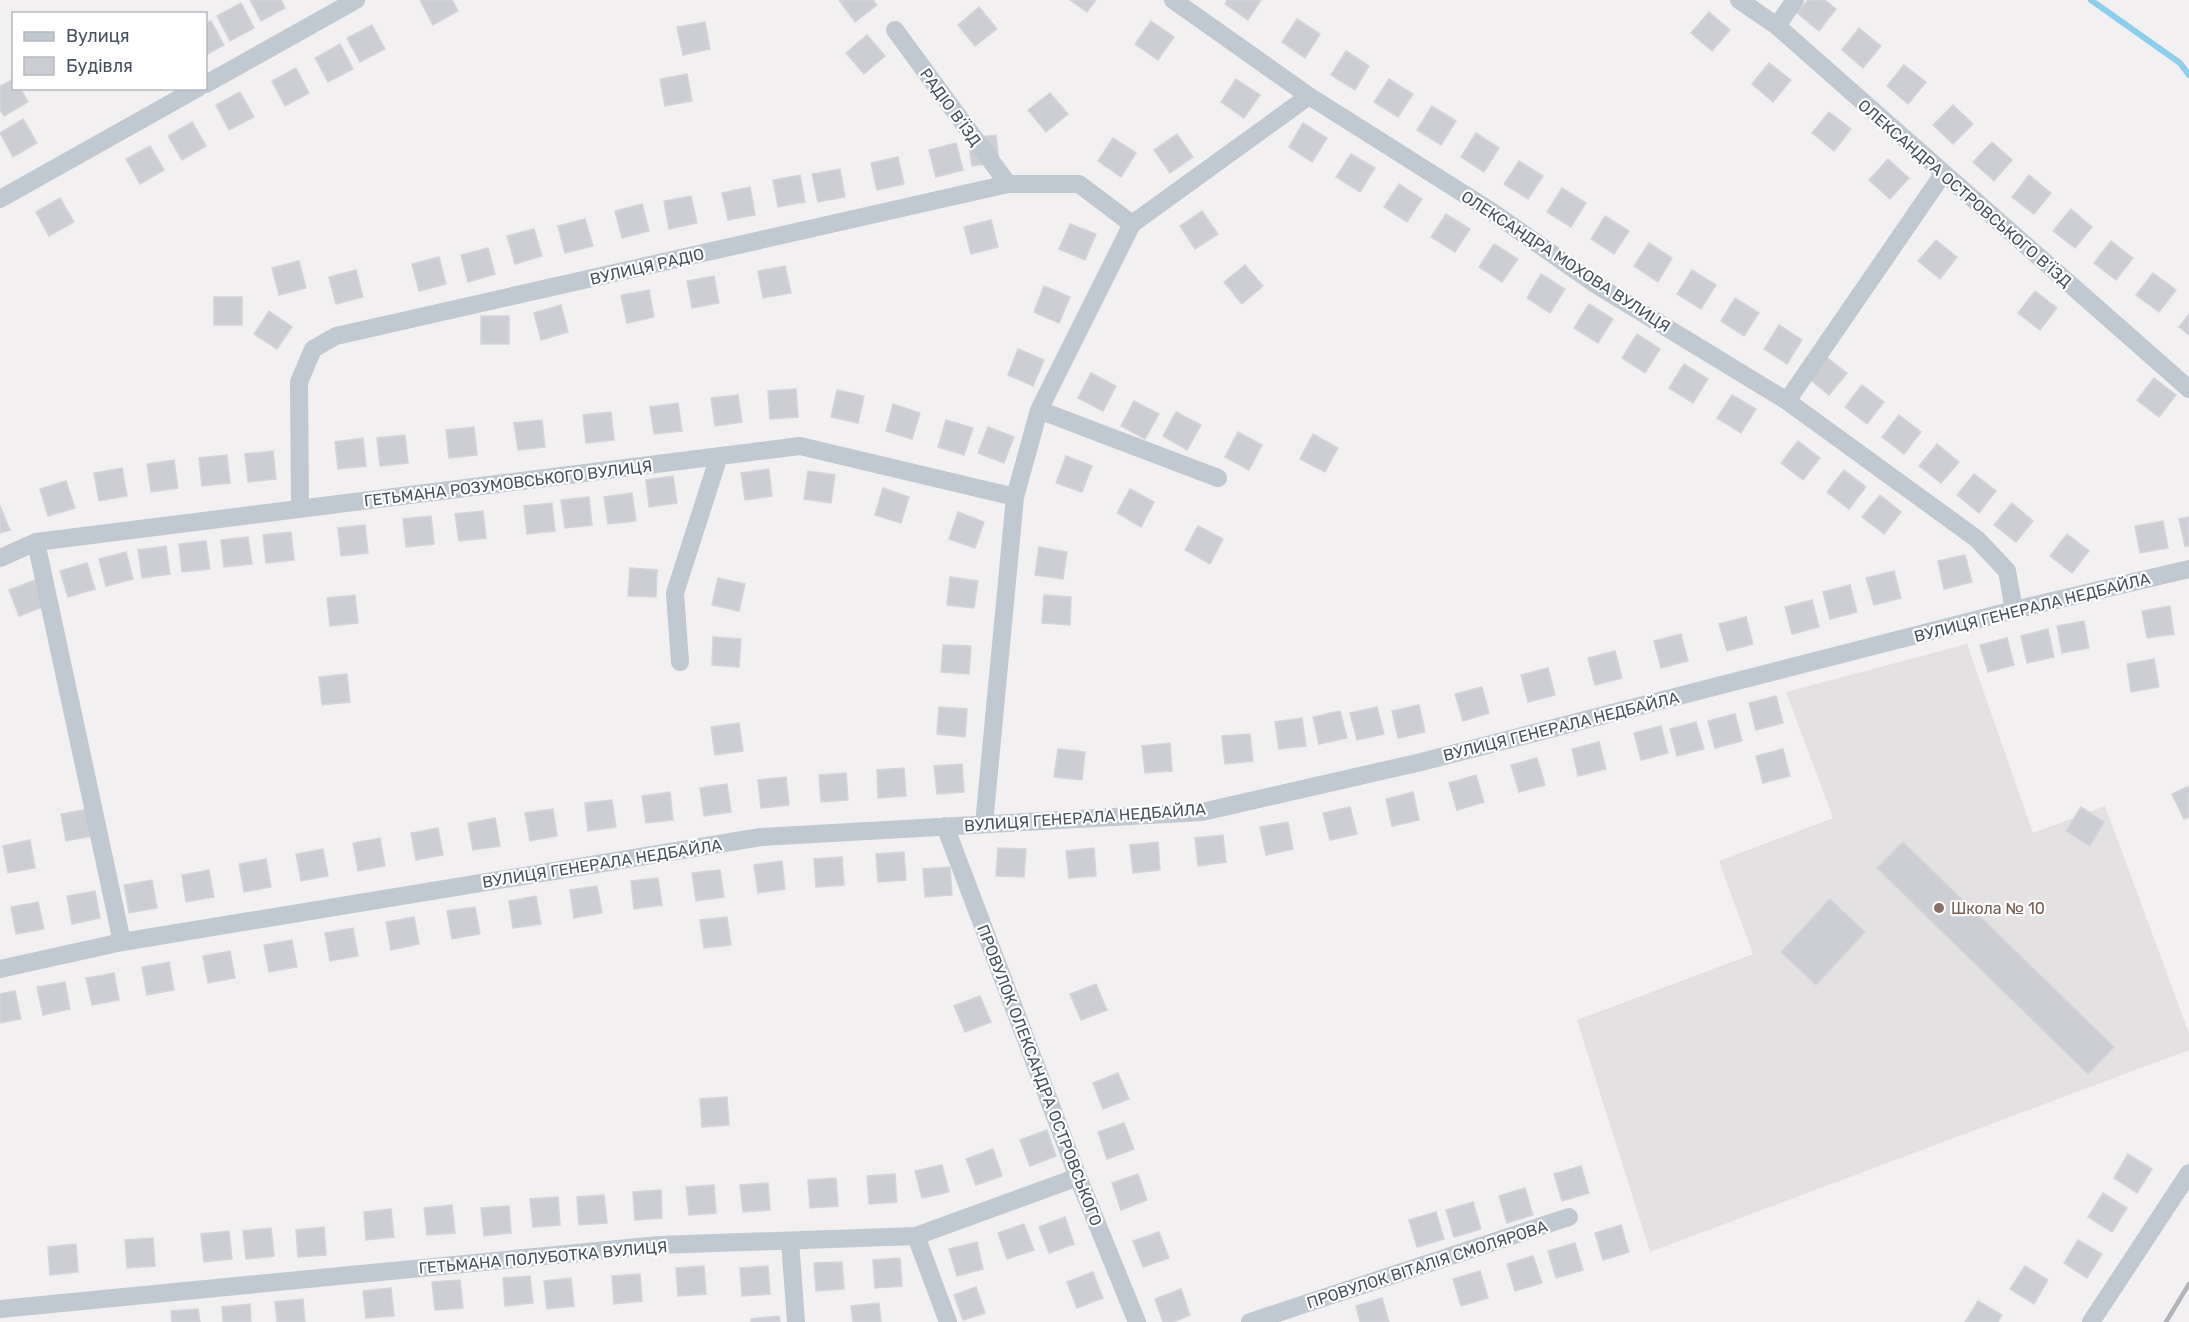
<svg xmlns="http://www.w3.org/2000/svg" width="2189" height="1322" font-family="Rubik,sans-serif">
<rect width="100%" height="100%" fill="#f2f0f0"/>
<!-- education -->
<path fill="#e3e1e2" d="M1967,644L2033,833L2105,806L2189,1033V1050L1650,1252L1577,1020L1753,954L1719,861L1833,818L1786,692Z"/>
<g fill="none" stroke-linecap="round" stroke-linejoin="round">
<!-- stream -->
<path stroke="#8bcfec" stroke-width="6" d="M2091,0L2180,63L2189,75"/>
</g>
<!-- building -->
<path fill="#ccced4" stroke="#d4d5db" stroke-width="1.5" d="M250,0H281L285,8L261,21Z
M420,0H452L458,11L433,25Z
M839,0H873L877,5L855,22Z
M1070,0H1096L1087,12Z
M1227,0H1261L1248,20L1225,4Z
M1808,0H1825L1836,9L1819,31L1797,13Z
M241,3L254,28L230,41L217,16Z
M979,7L997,29L975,46L958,25Z
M1709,12L1730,30L1712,51L1691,33Z
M1297,19L1320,34L1305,58L1282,42Z
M211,21L224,45L206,55V23Z
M1151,21L1174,37L1158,60L1135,44Z
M705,22L710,49L683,55L677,27Z
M372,25L385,49L360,62L347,38Z
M1859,28L1881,46L1863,68L1842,50Z
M867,35L885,56L864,74L846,53Z
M340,44L353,69L328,82L315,58Z
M1346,51L1369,66L1355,90L1331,75Z
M1769,63L1791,80L1773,102L1752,84Z
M1904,65L1926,82L1908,104L1887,86Z
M296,68L309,93L285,106L272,81Z
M687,74L692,101L665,106L660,79Z
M14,79V88H20L28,102L4,116L0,110V86Z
M1236,79L1260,95L1244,118L1221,102Z
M1389,79L1413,94L1398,117L1374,102Z
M240,92L254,117L229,130L216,105Z
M1050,93L1068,114L1046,132L1028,110Z
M1953,105L1973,124L1953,144L1933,125Z
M1432,106L1456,121L1441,145L1417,130Z
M1829,112L1851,129L1834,151L1812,133Z
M23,119L37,143L13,157L0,133Z
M192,122L206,146L182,160L168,136Z
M1303,123L1327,138L1312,162L1289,147Z
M1476,133L1499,148L1484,172L1461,157Z
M1177,134L1193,157L1170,173L1154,150Z
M996,135L999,162L972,166L968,138Z
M1113,138L1136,153L1121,177L1098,161Z
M1992,142L2012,160L1994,181L1973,162Z
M956,143L963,170L936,177L929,150Z
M150,146L164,170L140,184L126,159Z
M1351,154L1375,168L1360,192L1336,177Z
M898,157L904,184L877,190L871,163Z
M1888,159L1909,178L1890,199L1869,180Z
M1519,161L1543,176L1528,199L1504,184Z
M840,169L845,197L818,202L812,174Z
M800,175L805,202L778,207L773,180Z
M2029,175L2051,193L2034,214L2012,197Z
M1399,184L1422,199L1407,222L1384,207Z
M750,187L755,215L728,220L722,193Z
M1562,188L1586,203L1571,227L1547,212Z
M691,196L697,223L669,229L664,201Z
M60,198L74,222L49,236L36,212Z
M642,204L649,231L622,238L615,211Z
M2071,209L2092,227L2075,248L2053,231Z
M1202,211L1218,234L1195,249L1180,226Z
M1446,214L1470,229L1455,252L1431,237Z
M1605,216L1629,231L1614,254L1591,239Z
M585,219L593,246L565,253L558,226Z
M991,220L998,247L971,254L964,227Z
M1070,224L1096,234L1085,260L1059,249Z
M534,229L542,256L515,264L507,236Z
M1936,240L1957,257L1940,279L1918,261Z
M2111,241L2133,258L2116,280L2094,263Z
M1649,243L1672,258L1658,282L1634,266Z
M1494,244L1518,259L1502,282L1479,267Z
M488,248L495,274L468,282L461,255Z
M439,257L446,284L419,291L412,264Z
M299,261L306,288L279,295L272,268Z
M1245,265L1263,286L1242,304L1224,282Z
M785,266L791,293L763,298L758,271Z
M356,270L363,297L336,304L329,277Z
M1692,270L1716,285L1701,309L1677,294Z
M2153,273L2176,290L2159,312L2136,295Z
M1541,274L1565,289L1550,313L1527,298Z
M714,276L719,303L692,308L687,281Z
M1044,286L1070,297L1059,323L1034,312Z
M649,290L654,317L627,323L621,295Z
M2035,291L2057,308L2040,330L2018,313Z
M214,297H242V325H214Z
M1735,298L1759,313L1744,336L1721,321Z
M1589,304L1613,319L1598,343L1574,328Z
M561,305L568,332L541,340L534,313Z
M269,311L292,327L277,349L254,334Z
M2189,314V335L2179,327Z
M481,316H509V344H481Z
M1779,325L1802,340L1787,364L1764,349Z
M1637,334L1660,349L1645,373L1622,358Z
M1018,349L1044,360L1033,386L1008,375Z
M1825,356L1847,373L1829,395L1808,378Z
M1684,364L1708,379L1693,403L1669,388Z
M1091,373L1116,386L1103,411L1078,398Z
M2154,378L2176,395L2159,417L2137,400Z
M1862,385L1884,402L1867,424L1845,407Z
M796,389L798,417L770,419L768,391Z
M837,390L864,396L858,423L831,417Z
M738,395L742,422L715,426L711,398Z
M1732,395L1756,409L1741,433L1717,418Z
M1134,401L1159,414L1145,439L1121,426Z
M678,403L682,431L654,434L650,407Z
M893,404L920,413L912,439L886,431Z
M611,412L614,440L586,443L583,415Z
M1176,412L1201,425L1187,450L1163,436Z
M1899,415L1921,432L1904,454L1882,437Z
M542,420L545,447L518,450L514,423Z
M946,420L973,428L964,455L938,447Z
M474,427L477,455L449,458L446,430Z
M988,427L1014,437L1004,463L978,453Z
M1238,432L1262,445L1249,470L1225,457Z
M1313,434L1338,448L1325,472L1300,459Z
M405,435L408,463L380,466L377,438Z
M363,438L366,466L338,469L335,442Z
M1798,441L1820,458L1803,480L1781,463Z
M1937,444L1959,462L1941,483L1919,466Z
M273,451L276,479L248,482L245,454Z
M227,455L230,483L202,486L199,458Z
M1066,456L1092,466L1082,492L1056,483Z
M174,460L178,488L151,492L147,464Z
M122,468L127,496L99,501L94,473Z
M769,469L772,496L745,500L741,473Z
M1844,470L1866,487L1849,509L1827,492Z
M808,471L835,475L831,503L804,499Z
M1974,474L1996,491L1979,513L1957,495Z
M673,476L677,503L649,507L646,480Z
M66,481L75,508L48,516L40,489Z
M883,488L909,497L901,523L875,515Z
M1130,489L1154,502L1141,527L1117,513Z
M632,493L636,521L608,524L604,497Z
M1880,495L1901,512L1884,534L1862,517Z
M589,497L592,525L565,528L561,500Z
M552,503L555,531L527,534L524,506Z
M2012,503L2033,521L2016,542L1994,525Z
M0,506L10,530L0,533Z
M483,511L486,538L459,541L455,514Z
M958,512L984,522L975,548L949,539Z
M431,516L434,544L406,547L403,519Z
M2189,517V546H2185L2179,519Z
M2163,521L2168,548L2140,553L2135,526Z
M365,525L368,553L341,556L338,528Z
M1198,526L1223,539L1210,564L1185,550Z
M291,532L294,560L266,563L263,535Z
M2067,534L2089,551L2072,573L2050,556Z
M248,537L252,564L224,567L221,540Z
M206,541L210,569L182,572L179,544Z
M166,546L170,574L142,578L138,550Z
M1039,547L1067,552L1063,579L1035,575Z
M126,552L133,579L106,586L99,559Z
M1965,555L1972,582L1944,589L1938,561Z
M87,563L95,589L68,597L60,571Z
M630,568L657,570L656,597L628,596Z
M1894,571L1901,598L1874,605L1866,578Z
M950,577L978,581L974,608L947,605Z
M718,578L745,584L739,611L712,605Z
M35,580L45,606L19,616L9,590Z
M1850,585L1857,612L1830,619L1823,592Z
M355,595L358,623L330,626L327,598Z
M1044,595L1071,597L1070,625L1042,623Z
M1812,600L1819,627L1792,634L1785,607Z
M2170,606L2174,634L2147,638L2142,611Z
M1746,617L1753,644L1727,651L1719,624Z
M2084,621L2089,648L2062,653L2057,626Z
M2048,629L2054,657L2027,663L2021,636Z
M1681,634L1688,661L1661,668L1654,641Z
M713,637L741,639L739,667L712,665Z
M2007,638L2014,665L1988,672L1980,645Z
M943,645L971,646L969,674L941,672Z
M1615,651L1622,678L1595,685L1588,658Z
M2154,659L2159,687L2131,692L2127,664Z
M1548,668L1555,695L1528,702L1521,675Z
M347,674L350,702L322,705L319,677Z
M1482,687L1489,713L1463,721L1455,694Z
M1776,696L1783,723L1756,730L1749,703Z
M1419,705L1425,732L1398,738L1392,711Z
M939,707L967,709L965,737L937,734Z
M1377,707L1384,734L1357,740L1350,713Z
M1340,711L1347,738L1319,744L1313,717Z
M1735,714L1742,741L1715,748L1708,721Z
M1302,718L1306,746L1279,749L1275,722Z
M1696,722L1704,749L1677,756L1670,729Z
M739,723L743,751L715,755L711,727Z
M1661,726L1668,753L1641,760L1634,733Z
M1250,734L1253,761L1225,764L1222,736Z
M1599,742L1606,769L1578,776L1572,749Z
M1170,743L1172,771L1145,773L1142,746Z
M1058,749L1085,752L1082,780L1054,777Z
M1783,749L1790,776L1763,783L1756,756Z
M1537,758L1545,785L1519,792L1511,765Z
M962,764L964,792L937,794L934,766Z
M904,768L906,796L878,798L877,770Z
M846,773L848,800L821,802L819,775Z
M1476,775L1484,802L1457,810L1449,783Z
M786,777L789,805L761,808L758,780Z
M727,784L731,812L704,816L700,788Z
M2189,786V817L2184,819L2172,794Z
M670,792L673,820L646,823L642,796Z
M1413,792L1419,820L1392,826L1386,799Z
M612,800L616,827L588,831L585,803Z
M1350,807L1357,834L1330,840L1323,813Z
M2081,807L2104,822L2090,846L2066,831Z
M88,809L93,836L66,841L61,814Z
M553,809L557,836L530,841L525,813Z
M495,818L500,846L473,850L468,823Z
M1288,822L1293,849L1266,855L1260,827Z
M438,828L443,855L416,860L411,833Z
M1223,835L1226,862L1198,866L1195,838Z
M380,838L385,866L358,871L353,843Z
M30,840L35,868L8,873L3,846Z
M1158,842L1160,870L1133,873L1130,845Z
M1903,842L2114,1047L2088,1074L1877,868Z
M998,848L1026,849L1024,877L996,876Z
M1094,848L1096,876L1069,878L1066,851Z
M323,849L328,876L301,881L296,854Z
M904,852L906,880L878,882L876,854Z
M842,857L844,885L816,887L814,859Z
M266,859L271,887L244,892L239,864Z
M782,861L785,889L758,893L754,865Z
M950,867L952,895L925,897L923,869Z
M209,870L214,897L186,902L182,875Z
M720,870L724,897L696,901L692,873Z
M658,878L662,905L634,909L631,881Z
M152,880L157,908L129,913L124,885Z
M597,886L602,913L574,918L570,890Z
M95,891L100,918L72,924L67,896Z
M536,896L541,924L513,928L509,901Z
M1830,899L1865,932L1816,985L1781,952Z
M38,902L44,929L16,934L11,907Z
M475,907L480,934L452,939L447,911Z
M414,917L419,944L391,950L386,922Z
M727,917L731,945L704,948L700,920Z
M353,928L358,956L330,961L325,933Z
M292,940L297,967L269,972L264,945Z
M230,951L235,978L208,983L203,956Z
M169,962L174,990L147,995L142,967Z
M114,973L119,1000L92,1005L86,978Z
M65,982L70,1009L43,1015L37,987Z
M1096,984L1107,1010L1081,1020L1070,994Z
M15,991L21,1019L0,1023V994Z
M980,996L991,1022L965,1032L954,1006Z
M1118,1073L1129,1099L1103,1109L1093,1083Z
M727,1097L729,1125L702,1127L700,1099Z
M1124,1123L1134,1149L1107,1159L1098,1132Z
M1047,1130L1056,1156L1030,1166L1020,1140Z
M993,1149L1002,1176L976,1185L966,1159Z
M2128,1154L2152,1169L2137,1193L2114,1178Z
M942,1165L949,1192L922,1198L915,1171Z
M1581,1166L1589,1193L1562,1201L1554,1174Z
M895,1174L897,1202L869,1204L867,1176Z
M1138,1174L1147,1200L1121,1210L1112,1183Z
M836,1178L838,1206L810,1208L808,1180Z
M768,1183L770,1210L743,1212L740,1185Z
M714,1185L716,1213L689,1215L686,1187Z
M1525,1188L1533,1215L1507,1223L1499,1196Z
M661,1190L662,1218L635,1220L633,1192Z
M2103,1193L2127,1208L2112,1232L2088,1217Z
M604,1195L607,1223L579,1225L577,1197Z
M558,1197L560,1225L533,1227L530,1199Z
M1473,1202L1481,1229L1454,1237L1446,1210Z
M452,1205L455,1233L427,1235L424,1208Z
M509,1206L511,1233L484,1236L481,1208Z
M391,1209L394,1237L366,1240L364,1212Z
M1436,1212L1444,1239L1417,1247L1409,1220Z
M1065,1217L1074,1244L1049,1253L1039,1227Z
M1024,1224L1034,1250L1007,1259L998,1233Z
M1621,1225L1629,1252L1603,1260L1595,1233Z
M324,1227L326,1255L298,1257L296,1230Z
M271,1228L274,1256L246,1259L243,1231Z
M229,1231L232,1259L204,1262L201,1234Z
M1159,1232L1169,1258L1143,1267L1133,1241Z
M153,1238L155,1266L127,1268L125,1240Z
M2078,1240L2102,1254L2087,1278L2064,1263Z
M977,1242L983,1269L957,1276L949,1249Z
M1575,1243L1583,1270L1556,1278L1548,1251Z
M76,1244L78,1272L50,1275L48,1247Z
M1533,1256L1542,1283L1515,1291L1507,1264Z
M900,1258L902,1286L875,1288L873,1260Z
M842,1262L844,1289L816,1291L814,1263Z
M704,1266L706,1294L678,1296L676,1268Z
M768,1266L770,1294L742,1296L740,1268Z
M2025,1266L2048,1280L2034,1304L2010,1289Z
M1480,1271L1488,1298L1461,1306L1453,1279Z
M1093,1272L1103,1298L1077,1308L1067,1282Z
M640,1274L642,1301L614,1304L612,1276Z
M530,1276L533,1303L505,1306L503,1278Z
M571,1278L574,1306L547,1309L544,1281Z
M460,1280L463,1308L435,1310L432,1282Z
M976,1287L985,1313L963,1320L954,1295Z
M391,1288L394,1316L366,1318L363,1291Z
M1181,1289L1190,1315L1173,1322H1163L1155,1299Z
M1382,1298L1389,1322H1360L1356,1306Z
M303,1299L305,1322H277L275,1302Z
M1978,1301L2002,1315L1998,1322H1965Z
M879,1303L881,1322H853L851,1306Z
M250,1304L251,1322H223L222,1307Z
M198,1309L200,1322H172L171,1311Z
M779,1316L780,1322H751V1319Z"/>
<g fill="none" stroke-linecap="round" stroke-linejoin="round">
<!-- minor -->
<path stroke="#c0c8d1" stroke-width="18" d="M1173,0L1309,96L1491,211L1595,284L1787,401L1977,539L2007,571L2014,610
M1739,0L1777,26L2189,389
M1777,26L1795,0
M895,30L1008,184
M206,84L356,0
M0,199L198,88
M1787,401L1943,174
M1039,410L1218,478
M300,508L299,382L313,349L336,336L1008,184H1079L1132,224
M36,542L122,942
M0,558L36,542L800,446L1015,497
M680,662L675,593L719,456
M984,824L1015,497L1039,410L1132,224L1309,96
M945,826L1078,1177L1137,1322
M0,969L122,942L761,837L1202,812L1421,762L2014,610L2189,569
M916,1236L948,1322
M790,1241L796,1322
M0,1309L659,1245L916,1236L1078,1177
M1250,1322L1569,1217
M2091,1322L2189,1173"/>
<!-- rail -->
<path stroke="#b2b4ba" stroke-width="4.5" d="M2166,1322L2189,1284"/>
</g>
<!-- markers -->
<circle fill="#8d6e63" stroke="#fff" stroke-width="2" cx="1939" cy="908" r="6"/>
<g text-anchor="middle" stroke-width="4.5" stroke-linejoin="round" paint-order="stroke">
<!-- street labels -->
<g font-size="16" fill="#47515d" stroke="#fff">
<text transform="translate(951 107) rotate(54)" y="6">РАДІО В’ЇЗД</text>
<text transform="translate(1965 193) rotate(41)" y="6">ОЛЕКСАНДРА ОСТРОВСЬКОГО В’ЇЗД</text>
<text transform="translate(1566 261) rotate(33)" y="6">ОЛЕКСАНДРА МОХОВА ВУЛИЦЯ</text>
<text transform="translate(647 266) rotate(-13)" y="6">ВУЛИЦЯ РАДІО</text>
<text transform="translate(508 483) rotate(-7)" y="6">ГЕТЬМАНА РОЗУМОВСЬКОГО ВУЛИЦЯ</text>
<text transform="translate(2032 607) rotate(-14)" y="6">ВУЛИЦЯ ГЕНЕРАЛА НЕДБАЙЛА</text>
<text transform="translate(1561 726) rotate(-14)" y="6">ВУЛИЦЯ ГЕНЕРАЛА НЕДБАЙЛА</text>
<text transform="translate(1085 817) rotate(-4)" y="6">ВУЛИЦЯ ГЕНЕРАЛА НЕДБАЙЛА</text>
<text transform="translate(602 863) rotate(-9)" y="6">ВУЛИЦЯ ГЕНЕРАЛА НЕДБАЙЛА</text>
<text transform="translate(1040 1075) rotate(69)" y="6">ПРОВУЛОК ОЛЕКСАНДРА ОСТРОВСЬКОГО</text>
<text transform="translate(543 1257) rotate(-5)" y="6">ГЕТЬМАНА ПОЛУБОТКА ВУЛИЦЯ</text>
<text transform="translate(1427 1264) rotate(-18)" y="6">ПРОВУЛОК ВІТАЛІЯ СМОЛЯРОВА</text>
</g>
<!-- education labels -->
<g font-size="16" fill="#785e54" stroke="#fff" text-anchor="start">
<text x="1951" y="914">Школа № 10</text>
</g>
</g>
<!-- legend -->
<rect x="12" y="12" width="195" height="78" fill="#ffffff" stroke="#b5b9be" stroke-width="1.5"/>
<rect x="24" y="32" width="30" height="9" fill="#c0c8d1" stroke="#b5b9be" stroke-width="1.5"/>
<text x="66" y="42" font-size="18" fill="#47515d">Вулиця</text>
<rect x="24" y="57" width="30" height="18" fill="#ccced4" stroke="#b5b9be" stroke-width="1.5"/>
<text x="66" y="72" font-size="18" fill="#47515d">Будівля</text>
</svg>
